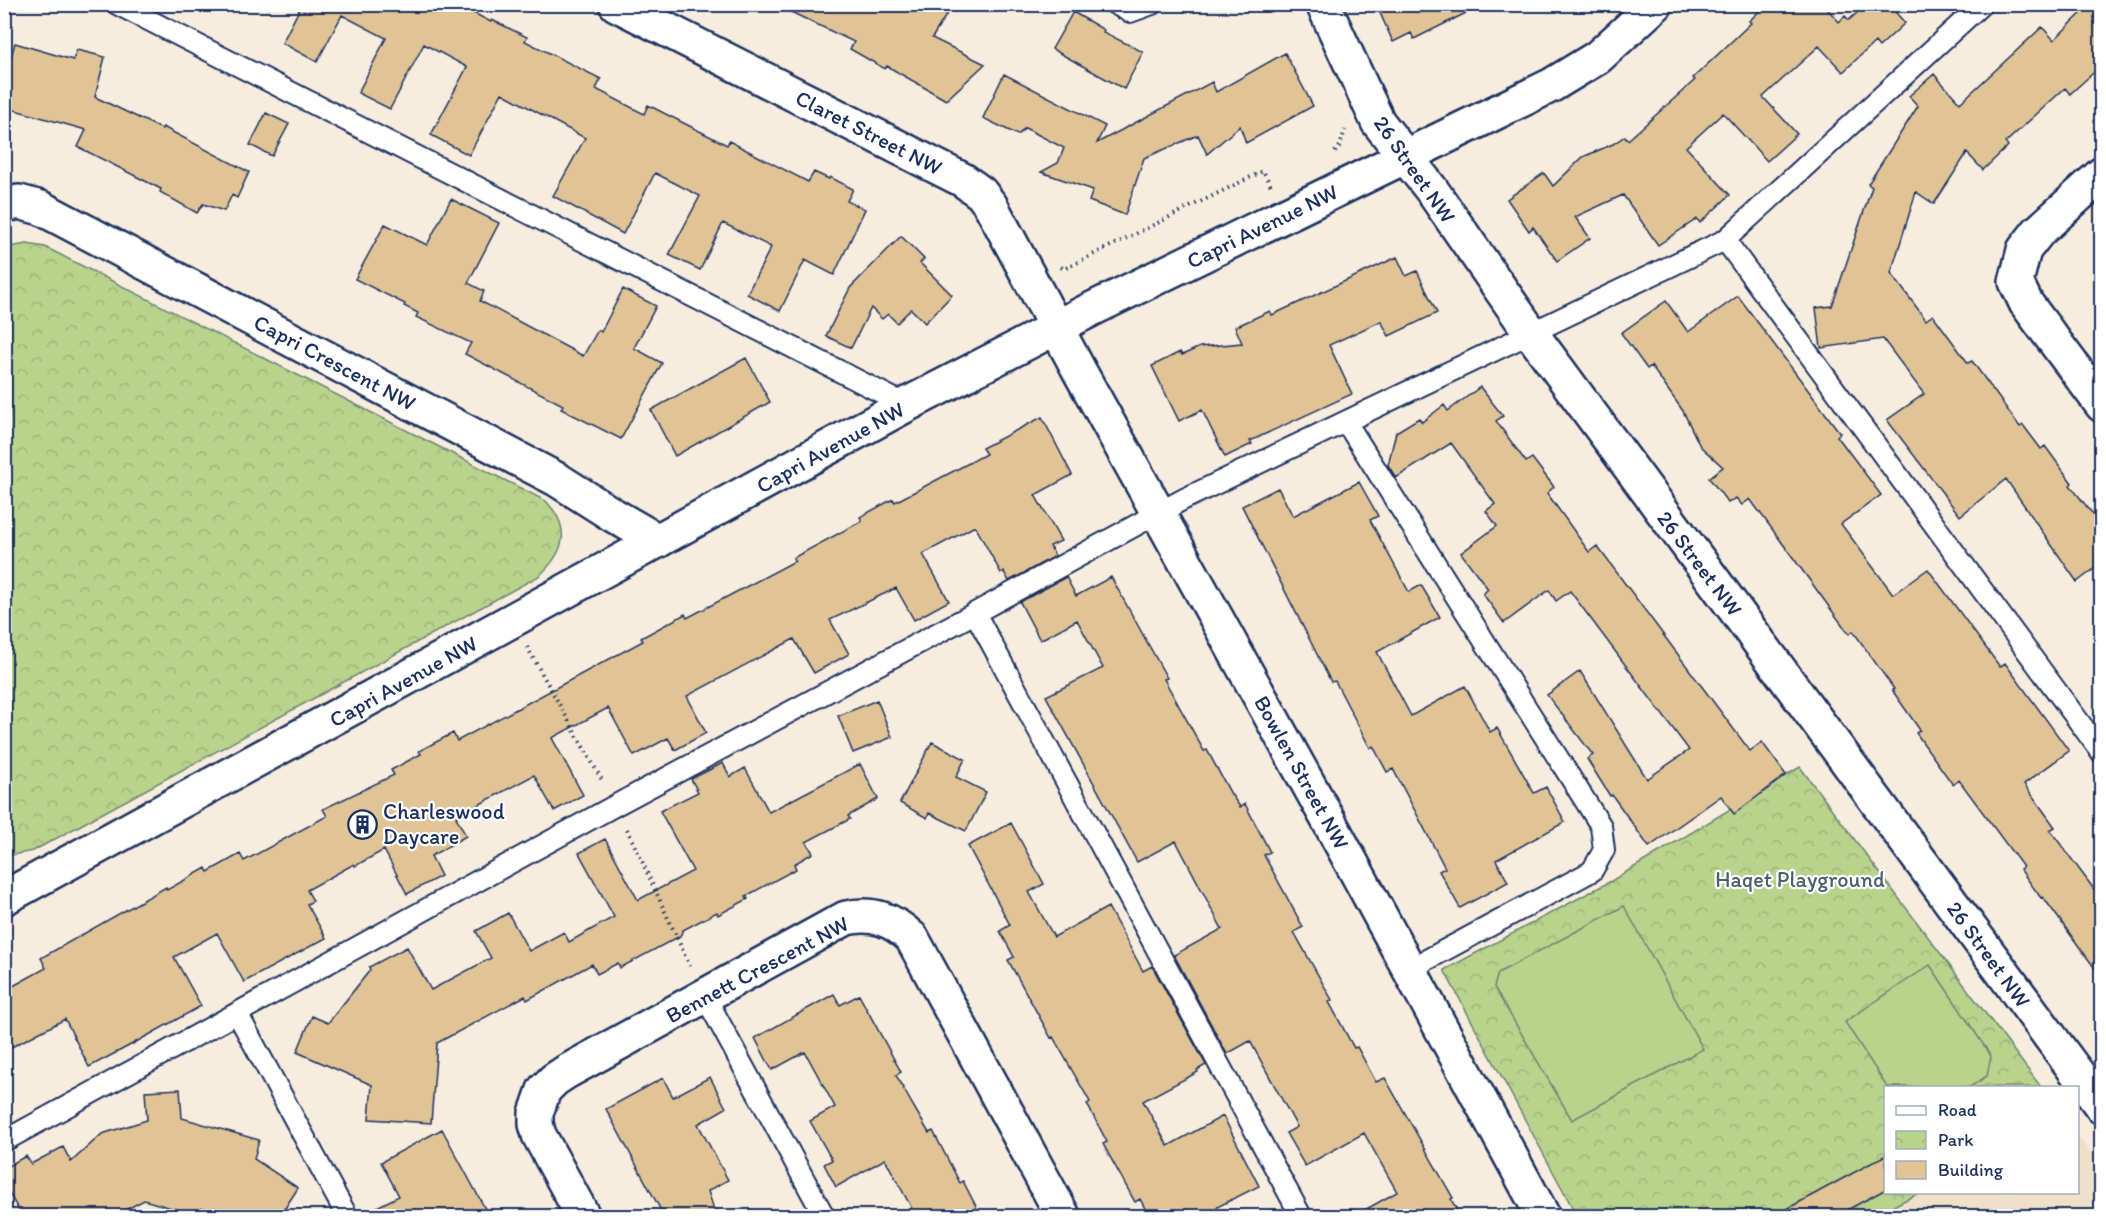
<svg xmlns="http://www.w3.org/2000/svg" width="2106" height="1221" font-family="Itim,sans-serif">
<defs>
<pattern id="park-crowns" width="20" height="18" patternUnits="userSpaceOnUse" patternTransform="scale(1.5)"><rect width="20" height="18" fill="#b8d38b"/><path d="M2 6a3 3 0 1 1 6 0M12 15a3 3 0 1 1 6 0" fill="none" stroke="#9eb57a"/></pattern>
</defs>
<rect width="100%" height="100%" fill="#f6eddf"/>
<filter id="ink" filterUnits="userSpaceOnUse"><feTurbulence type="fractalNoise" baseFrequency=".0167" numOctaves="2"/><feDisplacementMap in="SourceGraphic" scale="12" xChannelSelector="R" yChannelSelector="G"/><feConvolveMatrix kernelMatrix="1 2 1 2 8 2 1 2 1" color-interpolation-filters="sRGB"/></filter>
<g filter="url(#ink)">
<!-- built -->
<path fill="#efe1c9" d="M2078,1136L2101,1166V1216H1874L1919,1193L2078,1192Z"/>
<!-- park -->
<path fill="url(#park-crowns)" stroke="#6a8174" stroke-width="1.5" d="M27,244L45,247L546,501C572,529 565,552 539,576L33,851L12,855L5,851L4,250L9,247Z
M1800,767L2041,1087L1886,1088V1192L1919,1193L1874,1216H1577L1444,970L1613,880Z"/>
<!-- garden -->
<path fill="#b8d38b" stroke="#6a8174" stroke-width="1.5" d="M1624,906L1703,1049L1572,1120L1494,987L1498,973Z
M1930,965L1991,1056L1987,1076L1970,1087H1887L1845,1022Z"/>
<!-- building -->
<path fill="#e0c495" stroke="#1b2f5e" stroke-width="1.5" d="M302,4H456L491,22L492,20L527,37L525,41L601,79L596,89L644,114L648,105L727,145L729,141L808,182L814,172L829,179L830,177L853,189L847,201L865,209L834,275L805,260L780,311L747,294L771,247L723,223L700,270L669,255L700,196L655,173L623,234L553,196L585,138L502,93L469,155L431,135L467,67L424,44L390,109L358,93L386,38L342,15L317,62L282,43Z
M774,4H953L932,38L985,64L946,100L887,66L885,69L850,49L854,42Z
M1376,4H1484L1414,39L1411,33L1393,42Z
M1767,4H1823L1839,22L1845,16L1849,20L1867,4H1888L1905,23L1879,47L1875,42L1843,72L1819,46L1763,97L1797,134L1767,161L1723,113L1686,147L1730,195L1700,223L1697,219L1658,245L1623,195L1575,217L1590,238L1557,261L1533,227L1529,231L1507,199L1544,173L1553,186L1583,157L1613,144L1625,136L1628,140L1695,80L1693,78L1751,23L1749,21Z
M2091,4H2102V65L2070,94L2065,88L2005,143L2008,146L1983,170L1967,153L1934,204L1916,192L1891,273L1926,320L1933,315L1968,363L1972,361L2020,427L2023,425L2041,449L2045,446L2072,483L2070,485L2102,526V563L2077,582L2006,479L1960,516L1887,420L1924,394L1883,339L1821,348L1816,308L1832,306L1872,187L1868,184L1918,106L1909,96L1934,74L1960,103L2042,27L2054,40Z
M1073,12L1104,30L1103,32L1143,52L1124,89L1052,49Z
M15,43L73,60L77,50L105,57L95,97L162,129L163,127L249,172L237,198L232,195L224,211L203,204L197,213L160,192L161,189L78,147L86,130L4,107V81Z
M1285,53L1313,106L1246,143L1240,126L1207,154L1198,135L1144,158L1125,215L1089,201L1093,190L1041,172L1058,163L1064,148L1025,128L1018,135L983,118L1004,74L1105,126L1097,143L1212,82L1216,92Z
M266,113L289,124L272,156L250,145Z
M451,199L499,223L468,283L484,291L480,301L583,356L598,330L601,332L623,289L656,306L634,348L662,363L621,439L561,409L563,405L465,354L471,343L416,317L418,313L404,306L405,304L355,279L385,224L427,245Z
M901,236L924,259L920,263L952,295L925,323L911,309L897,323L888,314L882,319L871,308L851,348L826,336L850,288Z
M1397,257L1406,276L1417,271L1437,313L1389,336L1381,321L1329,345L1352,394L1250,441L1252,444L1225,457L1202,410L1179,421L1152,366L1180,352L1182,355L1200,347L1242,343L1235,327L1270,311L1272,315Z
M1738,296L1840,433L1837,436L1881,495L1841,524L1893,594L1928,569L2000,667L2005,663L2069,751L2024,784L2055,827L2050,830L2102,900V978L2043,897L2041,898L2020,869L2023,867L1959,780L1953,785L1916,733L1920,730L1892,690L1894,689L1853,631L1849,634L1750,499L1742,505L1736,498L1728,503L1709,478L1723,467L1700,446L1683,411L1651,366L1647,369L1621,333L1666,301L1688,332Z
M746,358L770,402L675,456L651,410Z
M1480,387L1503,416L1496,421L1526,462L1532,458L1554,487L1547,493L1589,552L1597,546L1750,751L1762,742L1786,775L1734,814L1721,796L1649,847L1612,795L1610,796L1587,759L1593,755L1547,695L1580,671L1647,779L1689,750L1570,591L1556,601L1549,590L1504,623L1483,594L1488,589L1461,553L1497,526L1486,511L1495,504L1451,443L1396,478L1388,465L1396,432L1419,418L1422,422L1444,405L1448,411Z
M1042,417L1072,475L1035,495L1061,541L1050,546L1055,556L1009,581L1004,572L1001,573L975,526L923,554L949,601L914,620L896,588L830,620L849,654L814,673L794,639L687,696L706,733L675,750L668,738L634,756L608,708L552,738L583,795L554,811L534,775L456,817L466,836L431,856L441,876L407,894L384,850L355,866L354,864L307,890L313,901L307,904L326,938L244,982L217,933L174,957L201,1006L127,1047L89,1067L65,1019L4,1051V991L46,968L41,958L166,887L167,890L206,868L208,872L240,854L244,861L327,816L323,809L394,775L391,770L421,754L419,751L453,733L457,741L643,641L641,638L685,614L687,618L795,561L793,558L862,521L860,517L893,499L895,502L986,454L982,448Z
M1359,482L1378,516L1370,520L1409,592L1421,585L1440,617L1377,652L1411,716L1465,686L1490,732L1497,728L1534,793L1546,787L1565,822L1496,860L1508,882L1460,908L1439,871L1445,868L1393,769L1387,772L1373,746L1370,748L1335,681L1331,682L1242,506L1278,488L1293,516Z
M1066,577L1076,596L1111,577L1167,678L1164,679L1204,751L1207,750L1231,794L1240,807L1245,804L1270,852L1264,855L1303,927L1294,932L1332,1000L1329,1002L1354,1048L1357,1047L1376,1082L1385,1078L1453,1198L1451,1199L1460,1216H1354L1397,1192L1364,1133L1305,1166L1286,1133L1297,1127L1250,1041L1227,1054L1174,955L1222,929L1176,841L1137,862L1046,696L1103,668L1077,620L1040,640L1020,602Z
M877,700L892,737L853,753L838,716Z
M932,742L965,759L956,777L986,792L966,831L929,813L927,818L900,803Z
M723,763L730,777L745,768L769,812L860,764L878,799L848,816L850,819L806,842L813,853L794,864L796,869L746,896L748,899L718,915L717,912L683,930L680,936L620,968L618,963L597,974L592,964L527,1000L525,996L437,1043L431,1123L369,1119L372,1085L297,1052L312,1016L328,1023L370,970L369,967L407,947L431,990L491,958L476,931L508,913L529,951L564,932L569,942L614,917L579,853L605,839L638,900L693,871L660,811L698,792L691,779Z
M1011,823L1044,884L1029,892L1054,937L1108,907L1143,971L1152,966L1206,1065L1197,1070L1198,1072L1143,1101L1168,1146L1223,1116L1259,1186L1217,1207L1222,1216H1149L1140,1199L1135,1202L1103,1144L1107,1142L1087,1104L1090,1102L1053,1037L1051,1038L1008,960L1014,957L1000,931L1010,925L968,846Z
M834,994L840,1005L859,995L901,1072L896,1075L912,1104L929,1133L933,1131L960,1183L963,1181L981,1216H916L885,1159L836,1187L824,1164L832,1160L810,1121L835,1107L805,1052L772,1070L755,1038Z
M710,1077L726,1108L698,1124L728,1180L708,1191L716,1216H664L606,1109L663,1078L673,1097Z
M180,1089L182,1118L259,1140L254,1159L298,1188L280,1216H230L202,1208L199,1216L144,1200L114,1216H22L4,1184V1168L26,1156L31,1164L63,1147L71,1162L102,1134L147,1120L145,1091Z
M442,1129L489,1216H359L399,1196L381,1162Z
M1886,1155V1189L1836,1216H1774Z"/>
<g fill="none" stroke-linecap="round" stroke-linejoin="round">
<defs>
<path id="service" d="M117,4L906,405
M1115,4L1130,12L1152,4
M1725,240L2102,753
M1346,422L1601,826L1604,850L1592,871L1408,970
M705,996L824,1216
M237,1013L347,1216
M4,1141L616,805L975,613
M1301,1216L975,613L1184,499L1725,240L1982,4"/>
<path id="minor" d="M616,4L963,180L981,193L991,206L1080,372L1331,825L1543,1216
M1323,4L1378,122L1431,189L1531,333L2102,1107
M2102,174L2038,232L2024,250L2016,282L2026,303L2102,405
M4,205L19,202L41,208L558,480L613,515L658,541
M4,898L906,405L1090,310L1552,85L1598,57L1656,4
M583,1216L539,1135L536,1124V1113L544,1090L554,1080L566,1072L846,918C873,912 892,919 912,938L1063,1216"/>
</defs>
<!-- service casing -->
<use href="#service" stroke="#1b2f5e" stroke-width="24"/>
<!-- minor casing -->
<use href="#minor" stroke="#1b2f5e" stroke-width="38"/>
<!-- path -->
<path stroke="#1b2f5e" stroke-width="4" stroke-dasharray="1.5 4.5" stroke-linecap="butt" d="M1335,152L1340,146L1345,130
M1061,267L1064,269L1068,267L1263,171L1271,186
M527,647L603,782
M627,829L690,966"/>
<!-- service -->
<use href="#service" stroke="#fff" stroke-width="20"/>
<!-- minor -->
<use href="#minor" stroke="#fff" stroke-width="33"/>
</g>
</g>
<!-- icons -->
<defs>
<symbol id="building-ring" viewBox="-11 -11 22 22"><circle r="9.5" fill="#fff" stroke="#1b2f5e" stroke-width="1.5"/><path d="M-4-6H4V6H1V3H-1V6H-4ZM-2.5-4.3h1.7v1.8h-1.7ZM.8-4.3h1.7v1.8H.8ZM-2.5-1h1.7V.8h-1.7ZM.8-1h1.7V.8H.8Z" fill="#1b2f5e"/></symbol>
</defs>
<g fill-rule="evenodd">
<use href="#building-ring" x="346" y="808" width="33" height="33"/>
</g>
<g text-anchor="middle" stroke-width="4.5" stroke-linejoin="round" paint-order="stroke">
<!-- street labels -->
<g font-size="22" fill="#1b2f5e" stroke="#fff">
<text transform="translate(869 132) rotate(27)" y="8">Claret Street NW</text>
<text transform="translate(1415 169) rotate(55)" y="8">26 Street NW</text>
<text transform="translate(1262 226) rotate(-26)" y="8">Capri Avenue NW</text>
<text transform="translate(335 362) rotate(28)" y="8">Capri Crescent NW</text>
<text transform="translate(830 447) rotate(-29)" y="8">Capri Avenue NW</text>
<text transform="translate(1700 563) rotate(53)" y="8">26 Street NW</text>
<text transform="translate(403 681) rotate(-29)" y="8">Capri Avenue NW</text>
<text transform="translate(1302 772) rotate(61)" y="8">Bowlen Street NW</text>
<text transform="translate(1989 954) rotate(54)" y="8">26 Street NW</text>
<text transform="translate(757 969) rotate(-28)" y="8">Bennett Crescent NW</text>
</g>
<!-- poi labels -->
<g font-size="22" fill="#1b2f5e" stroke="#fff" text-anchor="start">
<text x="383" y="819">Charleswood<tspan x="383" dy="25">Daycare</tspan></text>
</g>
<!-- park labels -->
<g font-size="22" fill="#4a606c" stroke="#fff">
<text x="1800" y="887">Haqet Playground</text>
</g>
</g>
<!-- margin -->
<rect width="2106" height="1221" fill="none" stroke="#fff" stroke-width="24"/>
<rect x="12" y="12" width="2082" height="1197" fill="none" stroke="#1b2f5e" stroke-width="2" filter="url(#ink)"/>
<!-- legend -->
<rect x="1884" y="1086" width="195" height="108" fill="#ffffff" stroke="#a4acbf" stroke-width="1.5"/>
<rect x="1896" y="1106" width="30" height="9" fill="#ffffff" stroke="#a4acbf" stroke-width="1.5"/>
<text x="1938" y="1116" font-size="18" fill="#1b2f5e">Road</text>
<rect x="1896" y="1131" width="30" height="18" fill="url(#park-crowns)" stroke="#a4acbf" stroke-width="1.5"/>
<text x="1938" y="1146" font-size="18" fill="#1b2f5e">Park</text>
<rect x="1896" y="1161" width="30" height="18" fill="#e0c495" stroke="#a4acbf" stroke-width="1.5"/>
<text x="1938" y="1176" font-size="18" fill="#1b2f5e">Building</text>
</svg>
